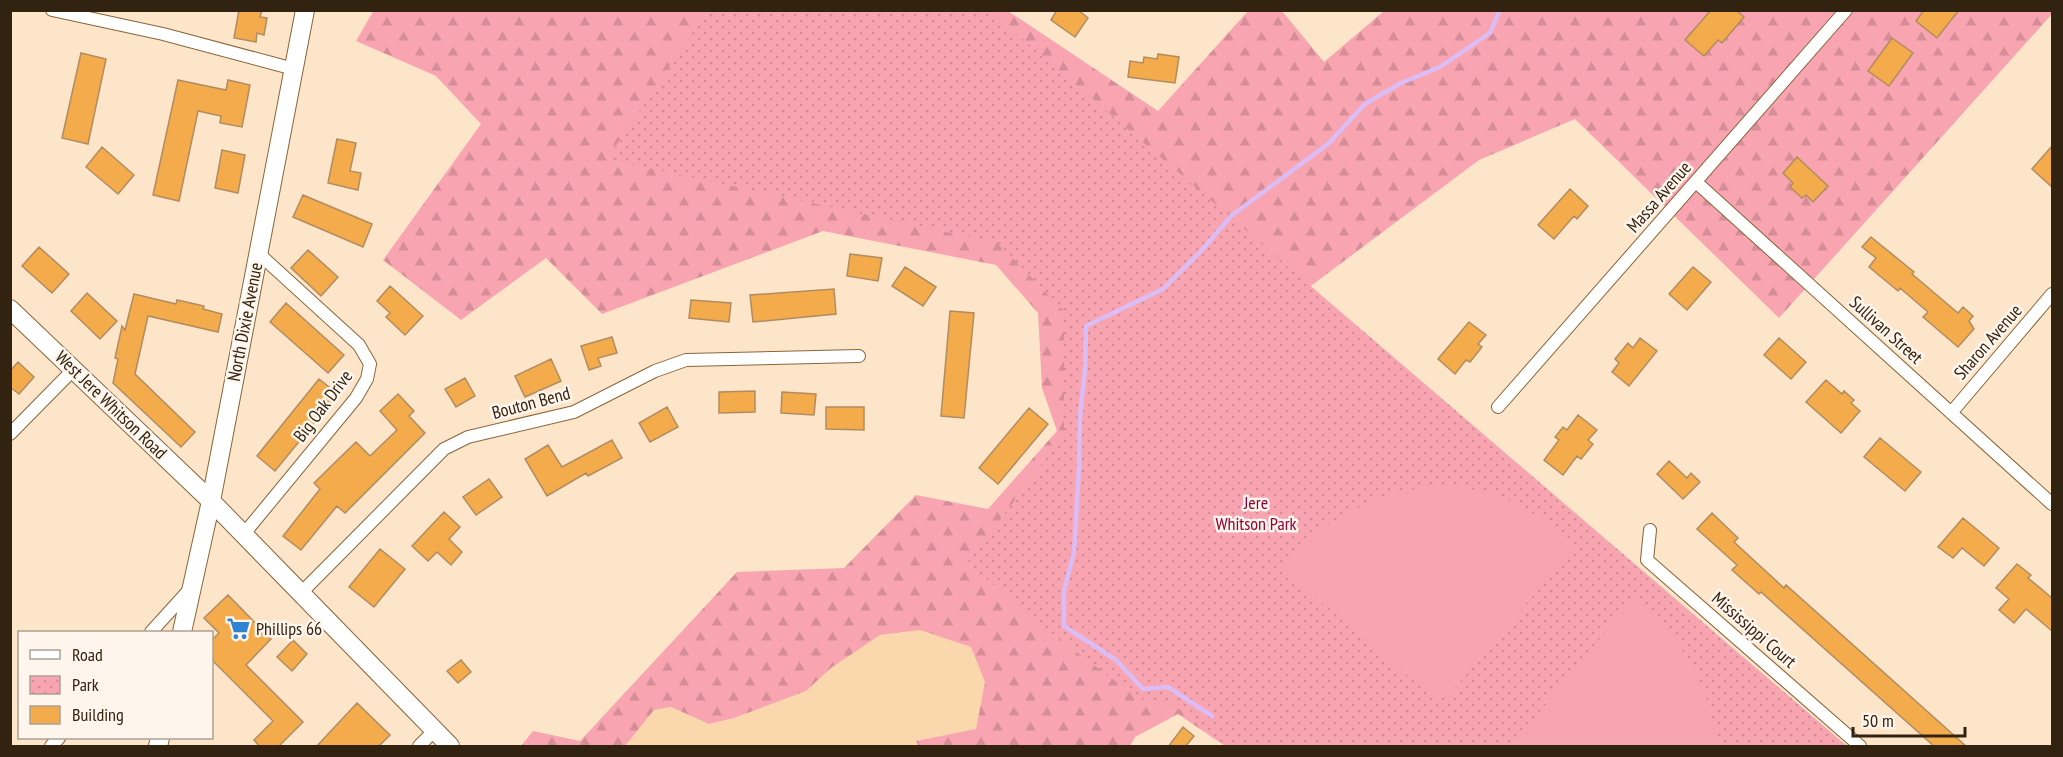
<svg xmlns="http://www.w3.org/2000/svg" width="2063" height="757" font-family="'PT Sans Narrow',sans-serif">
<defs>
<pattern id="forest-firs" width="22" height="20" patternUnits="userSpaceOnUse" patternTransform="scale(1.5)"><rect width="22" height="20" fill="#f8a5b1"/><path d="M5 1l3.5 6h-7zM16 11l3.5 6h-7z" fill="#d58e97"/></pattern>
<pattern id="park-dots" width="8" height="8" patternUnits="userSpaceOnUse" patternTransform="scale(1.5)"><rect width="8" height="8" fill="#f8a5b1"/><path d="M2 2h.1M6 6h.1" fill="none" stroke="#d58e97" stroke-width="1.8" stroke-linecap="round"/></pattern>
</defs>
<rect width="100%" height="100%" fill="#fde5ca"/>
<!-- built -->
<path fill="#fbd7ad" d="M920,630L972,647L985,682L976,730L917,741L919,746H625L654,710L671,707L709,724L734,718L806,691L831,668L880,635Z"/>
<!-- forest -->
<path fill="url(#forest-firs)" d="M374,10L1008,11L1158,111L1248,11H1282L1324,62L1384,11H2052V14L1779,318L1575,119L1479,160L1304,291L1365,746H1225L1178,714L1135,737L1130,746H919L916,741L976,729L985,682L971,647L920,630L880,635L831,668L806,691L734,718L709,724L671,707L654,710L625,746H521L533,731L580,741L737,572L844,568L916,495L988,509L1057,431L1042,388L1038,313L996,265L823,231L602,314L546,258L461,320L383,260L481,124L436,76L356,41Z"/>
<!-- park -->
<path fill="url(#park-dots)" d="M707,11H990L1847,746H1226L1170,702L1139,699L1054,635L967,563L1064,435V311L998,243L607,159Z"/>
<!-- pitch -->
<path fill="#f8a5b1" d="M1424,487C1439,488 1455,486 1470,489C1510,495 1545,520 1576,545L1448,696L1434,698L1283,569L1304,543L1342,515L1383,496Z
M1633,598C1682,639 1709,683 1717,746H1512Z"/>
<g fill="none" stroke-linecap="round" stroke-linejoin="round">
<!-- stream -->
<path stroke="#dcbcf4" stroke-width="4.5" d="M1212,716L1168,687L1143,689L1116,660L1064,626V591L1074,552L1079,467L1080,416L1085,369L1086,326L1163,289L1202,250L1231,216L1328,144L1365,104L1401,83L1440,67L1490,33L1500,10"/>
</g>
<!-- building -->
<path fill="#f4ab4c" stroke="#b18c60" stroke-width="1.5" d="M239,10H262L260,17L267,18L264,35L257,33L256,42L234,38Z
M1057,10H1078L1088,18L1075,37L1051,20Z
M1711,10H1736L1744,17L1722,43L1718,40L1704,56L1685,40Z
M1924,10H1959L1937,38L1916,21Z
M1892,38L1913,53L1889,86L1868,71Z
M81,53L106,59L88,144L62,138Z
M1158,54L1179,57L1175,83L1128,77L1130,61L1143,63L1144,57L1157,59Z
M178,80L226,90L228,80L250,85L242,127L220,123L221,116L198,111L179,201L153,195Z
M337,139L356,143L350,171L361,173L358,190L328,183Z
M2052,146V187L2032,169Z
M102,147L134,175L118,194L86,167Z
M222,150L245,155L238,193L215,188Z
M1797,157L1828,186L1813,202L1806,195L1802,198L1790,187L1793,183L1783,173Z
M1570,189L1588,206L1577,219L1574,216L1554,239L1538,225Z
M303,195L372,224L363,247L293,217Z
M1871,237L1914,272L1912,274L1958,313L1963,307L1973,316L1969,321L1974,329L1958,347L1923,317L1928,312L1900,288L1898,291L1869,267L1876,258L1862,247Z
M39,247L69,274L52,293L22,266Z
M308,250L338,277L321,296L291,268Z
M850,254L882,258L878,281L847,276Z
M905,267L936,287L923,306L892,286Z
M1693,267L1711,282L1687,310L1669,294Z
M390,286L423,316L405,335L386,317L390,313L377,301Z
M834,289L836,314L753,322L750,295Z
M87,293L117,321L100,339L71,311Z
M134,294L176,304L177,300L204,306L203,309L222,314L218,332L148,316L135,374L195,432L181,447L113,383L118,359L115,358L122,326L125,330Z
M691,300L731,303L729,322L689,318Z
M286,303L344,355L328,373L270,322Z
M950,311L974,313L964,418L941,416Z
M1469,322L1486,335L1478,344L1482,347L1470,362L1466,360L1455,374L1438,359Z
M612,337L617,353L598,358L601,366L589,370L581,346Z
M1640,338L1657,351L1629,386L1612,372L1619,363L1615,359L1628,343L1633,348Z
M1779,338L1806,362L1791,379L1764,355Z
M551,359L561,381L525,397L515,376Z
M18,362L34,377L19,394L10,387V371Z
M465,378L475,396L456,407L445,389Z
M319,379L338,394L275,471L257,456Z
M1826,380L1842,394L1844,391L1854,400L1851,403L1860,411L1841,433L1806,402Z
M755,391V412L719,413V392Z
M782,392L816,394L814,415L781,413Z
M398,394L414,411L409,416L425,433L345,513L337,506L301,550L283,536L320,489L314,483L356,442L370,456L397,430L380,411Z
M667,407L678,427L650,442L639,423Z
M826,407H864V430L826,429Z
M1029,408L1048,424L998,484L979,468Z
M1578,415L1597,430L1588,440L1593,444L1581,459L1577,456L1563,475L1544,460L1559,440L1555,437L1563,427L1567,430Z
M1880,438L1921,472L1905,491L1864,457Z
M612,440L622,458L588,476L586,473L547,496L525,459L548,445L562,467Z
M1669,461L1687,478L1691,473L1700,482L1683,499L1657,474Z
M489,479L502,497L476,515L463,497Z
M444,512L460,527L449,539L462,552L451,565L437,552L428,561L412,546Z
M1712,513L1738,538L1734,542L1784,588L1786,585L1967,747H1935L1761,592L1759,594L1732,570L1737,565L1697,529Z
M1963,518L1999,548L1984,566L1962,548L1953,558L1938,547Z
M380,549L405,569L374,607L349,587Z
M2017,564L2031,575L2028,578L2052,598V631L2026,609L2014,623L1999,610L2009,599L1996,588Z
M228,595L271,639L246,665L303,722L278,747H260L254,740L273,721L212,660V640L219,633L204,618Z
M293,640L307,654L292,671L277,657Z
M461,660L471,672L458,683L447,671Z
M357,703L390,735L378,747H316Z
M1183,727L1194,736L1185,747H1168Z"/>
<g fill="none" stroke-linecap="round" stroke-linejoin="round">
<defs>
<path id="street" d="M52,10L163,34L294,69
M1696,182L2052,504
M1498,407L1846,10
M1951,413L2052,294
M10,434L73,370
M1650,530L1647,560L1860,746
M243,535L356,398L367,379L370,364L359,345L258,253
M301,593L444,449L468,437L574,412L655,371L686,360L859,356
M151,632L190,589
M51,746L59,738
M419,746L435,730"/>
<path id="secondary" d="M10,309L211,501L450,746
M182,632L211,501L305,10
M158,746L160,738"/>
</defs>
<!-- street casing -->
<use href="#street" stroke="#89653a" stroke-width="14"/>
<!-- secondary casing -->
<use href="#secondary" stroke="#89653a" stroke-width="20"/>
<!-- street -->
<use href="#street" stroke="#fff" stroke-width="12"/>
<!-- secondary -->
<use href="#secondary" stroke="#fff" stroke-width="18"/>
</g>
<!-- icons -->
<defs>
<symbol id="supermarket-bare" viewBox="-9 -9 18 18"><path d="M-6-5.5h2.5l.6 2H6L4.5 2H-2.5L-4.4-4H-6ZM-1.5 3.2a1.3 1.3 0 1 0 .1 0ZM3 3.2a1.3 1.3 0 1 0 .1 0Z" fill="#2f83d2" stroke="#fef5ec" stroke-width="2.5" paint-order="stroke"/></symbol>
</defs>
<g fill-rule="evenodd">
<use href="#supermarket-bare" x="222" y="612" width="33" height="33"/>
</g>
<g text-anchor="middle" stroke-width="5" stroke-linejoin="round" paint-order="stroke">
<!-- street labels -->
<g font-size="18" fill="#322310" stroke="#fef5ec">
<text transform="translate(1659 197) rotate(-49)" y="6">Massa Avenue</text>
<text transform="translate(245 322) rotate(-79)" y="6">North Dixie Avenue</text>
<text transform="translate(1886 330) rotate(42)" y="6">Sullivan Street</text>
<text transform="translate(1988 342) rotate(-49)" y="6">Sharon Avenue</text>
<text transform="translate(531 403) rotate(-15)" y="6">Bouton Bend</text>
<text transform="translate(111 405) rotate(44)" y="6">West Jere Whitson Road</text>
<text transform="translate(323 406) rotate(-53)" y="6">Big Oak Drive</text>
<text transform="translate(1754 630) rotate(41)" y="6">Mississippi Court</text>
</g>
<!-- park labels -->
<g font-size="18" fill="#920137" stroke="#fef5ec">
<text x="1256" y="509">Jere<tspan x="1256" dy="21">Whitson Park</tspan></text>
</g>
<!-- poi labels -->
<g font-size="18" fill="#322310" stroke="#fef5ec" text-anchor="start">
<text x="256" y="635">Phillips 66</text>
</g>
</g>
<!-- border -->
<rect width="2063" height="757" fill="none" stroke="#322310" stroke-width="24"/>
<!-- legend -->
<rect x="18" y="631" width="195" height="108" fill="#fef5ec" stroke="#aca194" stroke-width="1.5"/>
<rect x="30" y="650" width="30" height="9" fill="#ffffff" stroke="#aca194" stroke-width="1.5"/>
<text x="72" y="661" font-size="18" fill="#322310">Road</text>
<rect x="30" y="676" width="30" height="18" fill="url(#park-dots)" stroke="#aca194" stroke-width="1.5"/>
<text x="72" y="691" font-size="18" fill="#322310">Park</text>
<rect x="30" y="706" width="30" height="18" fill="#f4ab4c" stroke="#aca194" stroke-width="1.5"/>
<text x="72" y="721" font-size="18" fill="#322310">Building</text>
<!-- scale -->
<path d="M1853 727v9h112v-9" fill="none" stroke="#322310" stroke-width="3"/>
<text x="1862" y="727" font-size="18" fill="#322310" stroke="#fef5ec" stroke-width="4.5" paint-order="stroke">50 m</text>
</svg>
